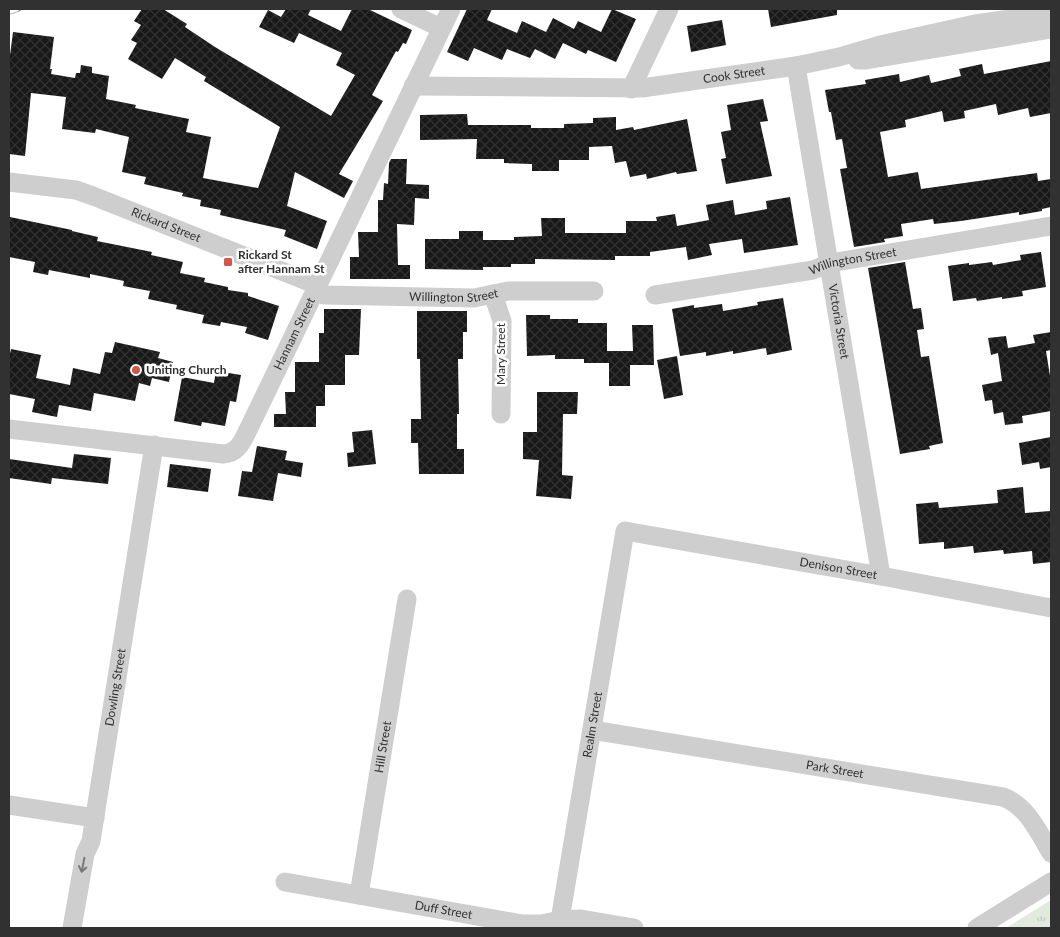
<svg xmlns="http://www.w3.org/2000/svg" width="1060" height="937" font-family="Lato,sans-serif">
<defs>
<pattern id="grass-tufts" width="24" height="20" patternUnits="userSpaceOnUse" patternTransform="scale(1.25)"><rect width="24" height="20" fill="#e2e9de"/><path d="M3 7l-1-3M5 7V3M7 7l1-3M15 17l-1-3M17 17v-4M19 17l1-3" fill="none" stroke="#c2c8bf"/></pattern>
<pattern id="building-cross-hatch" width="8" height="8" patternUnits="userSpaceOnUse" patternTransform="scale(1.25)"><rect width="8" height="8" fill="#181818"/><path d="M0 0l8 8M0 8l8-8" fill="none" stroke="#313131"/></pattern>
</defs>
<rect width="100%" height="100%" fill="#fff"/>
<!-- grass -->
<path fill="url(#grass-tufts)" d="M1051,900V928H1006Z"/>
<!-- building -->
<path fill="url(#building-cross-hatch)" d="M142,9H163L187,24L185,27L215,47L331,116L355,75L336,65L342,53L299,33L294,43L259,27L268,10L281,17L286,9H311L308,15L341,31L352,9H368L412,30L406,44L403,43L398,52L396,51L372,95L383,101L339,174L353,181L344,198L295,172L287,206L327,221L317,249L284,236L286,230L220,215L221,210L200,206L201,200L182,196L183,193L144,184L146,177L122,172L129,137L96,129L95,133L62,129L66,97L31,93L25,156L9,154V63L13,32L54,37L50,69H52L51,74L75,78L76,73H80L81,65L92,67V73L109,76L106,99L136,105L135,108L189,119L186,132L211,137L203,178L258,188L280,127L204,81L206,77L175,58L162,79L128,59L137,43L131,40L141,25L134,21Z
M467,9H492L487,20L517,33L522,21L546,32L553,18L574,29L578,21L601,32L612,9L636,19L616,62L588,50L586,54L563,43L555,59L535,49L530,58L507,49L502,60L474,48L468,61L447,52Z
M768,9H837V15L771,27Z
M722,20L726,45L691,52L687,26Z
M1051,61V113L1030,117L1028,108L998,115L996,104L964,111L965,118L944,122L942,111L905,120L906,127L880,132L888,177L918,172L921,189L1037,173L1038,181L1051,179V207L1042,209V211L1019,215V212L961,221L934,224L933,219L901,224L903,236L884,239L885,242L854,247L840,169L847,168L842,139L836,140L831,112H829L825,90L866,84L865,80L899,74L900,82L929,75L931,83L961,76L959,69L982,64L984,74Z
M763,99L768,121L760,122L772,176L726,184L721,159L726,158L721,132L731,130L727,105Z
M467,114L468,125H531V128H564V124L593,123V118L616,117V130L633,127L634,130L687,119L697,171L677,174L676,172L647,179L646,174L630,177L626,161L615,163L612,146L589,147V160H559V171H532V164L504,163V159H476L477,139L420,140V115Z
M391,159H407L406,184L429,185V199L415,198L414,225L397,224L398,265H410V279H350V257H359L358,232H378V200H383L384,183L388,184L389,163Z
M790,197L798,245L744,253L742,239L709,244L712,255L688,260L686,247L650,252V256H615V260L535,259V264H511V267H483V270L425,269V239H459V231H483V240H514V237L542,236L541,218H565V233H626V221H657L656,217L675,214L677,226L709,220L706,205L733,200L735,215L767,209L766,201Z
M10,217L72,230V231L98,237L97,241L152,252L151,255L183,262L180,273L205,278L204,282L228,287V290L248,293V296L279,306L268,340L245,333L247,327L221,322L220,326L202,323L204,315L176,309L177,305L148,299L150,291L123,286L124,281L90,274V278L49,270L48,275L33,272L35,262L9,257V225Z
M1041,252L1046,287L1022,291L1023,296L1002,299V297L977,301L976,298L953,301L948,266L969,263V265L992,262L993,265L1021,260L1020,255Z
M905,262L913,309L921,308L924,329L917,330L921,357L929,356L943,443L929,446L930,449L900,454L868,268Z
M783,298L792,350L767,355L766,348L733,354V351L706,356V352L680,356L672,309L694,305V308L722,304L723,311L758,305L757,302Z
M324,309H361L359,355H345V385H325V406H316V427H274V414H286L285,392H295V362H319V333H324Z
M417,311H467V332H463V359H458L459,414H457V449H464V474H419L418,443H411V419H421L420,359H417Z
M526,315H550V319H578V323H607V351H633L632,325H653L654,365H630V386H609V363H584V359H555V355L527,356Z
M1051,332V350L1046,351L1051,382V411L1022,416L1023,423L1005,425L1003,412L994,414L992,400L985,401L982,385L1002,381L998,353L991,355L988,338L1006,336L1008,348L1035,343L1033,335Z
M115,342L160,352L158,358L173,362L169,382L152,378L150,386L139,383L135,401L94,393L91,411L59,405L57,417L32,412L35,399L9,394V358L11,349L41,355L36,378L70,385L73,368L100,374L105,352L112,353Z
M677,356L683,395L664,399L657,360Z
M216,371L241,375L236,402L230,401L225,426L202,422L201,426L174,421L182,377L214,383Z
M537,392H578L577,414H563L562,475L573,476L571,499L536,496L539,460L523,459V432H537Z
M372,430L376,464L348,467L347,453L354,452L352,432Z
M1051,437V467L1040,469L1039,462L1022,465L1019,443Z
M257,446L287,451L285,460L303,463L301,477L278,473L273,501L238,496L242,471L252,472Z
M74,454L111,458L108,484L52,478L51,484L9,478V459L72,468Z
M170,464L211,469L208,492L167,487Z
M1023,487L1025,513L1050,511L1051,562L1033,564L1032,551L1004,554L1003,550L974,553L973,546L944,549V542L919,544L916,504L938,502L939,508L998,503L997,490Z"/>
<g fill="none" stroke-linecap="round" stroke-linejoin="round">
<!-- minor -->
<g stroke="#cecece" stroke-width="19">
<path d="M401,9L441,28"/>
<path d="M858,60H866L1051,29"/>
<path id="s1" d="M796,66L881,576"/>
<path id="s2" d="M413,86L642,88L796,66L839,57L880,45L975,24L1051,13"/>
<path d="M631,89L669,9"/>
<path id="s3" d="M9,182L76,190L93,196L312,283L324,295L474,298L508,291H594"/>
<path d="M493,294L502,321L501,414"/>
<path id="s4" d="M655,295L813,270L830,263L1051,226"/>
<path id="s5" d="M9,429L223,454C238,453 242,442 248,430L451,9"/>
<path id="s6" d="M592,730L1003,797C1027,806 1038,831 1051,853"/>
<path d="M9,805L95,818"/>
<path id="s7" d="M285,882L522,924H542L560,920L581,919L634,928"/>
<path id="s8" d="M359,895L407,599"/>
<path id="s9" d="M560,920L625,531L881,576L1051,608"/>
<path id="s10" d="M72,928L85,854L91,841L154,445"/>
<path d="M977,928L1051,882"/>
</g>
<defs>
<path id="rail" d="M9,12L18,9"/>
</defs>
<!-- rail casing -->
<use href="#rail" stroke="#868686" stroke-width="5.5"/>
<!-- rail -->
<use href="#rail" stroke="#fff" stroke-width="4" stroke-dasharray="11" stroke-linecap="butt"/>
</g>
<!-- one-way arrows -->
<defs><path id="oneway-shaft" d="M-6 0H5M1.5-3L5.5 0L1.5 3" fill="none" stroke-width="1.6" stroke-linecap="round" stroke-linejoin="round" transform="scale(1.25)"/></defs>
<use stroke="#787878" href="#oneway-shaft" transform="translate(83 865) rotate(101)"/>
<!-- markers -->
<g fill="#d35748" stroke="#fff" stroke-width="2">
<rect x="223" y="257" width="10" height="10" rx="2.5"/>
<circle cx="136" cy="370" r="5"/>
</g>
<g text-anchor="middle" stroke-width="5" stroke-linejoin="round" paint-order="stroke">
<!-- street labels -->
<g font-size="12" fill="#313131" stroke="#fff">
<text dy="4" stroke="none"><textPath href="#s2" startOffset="322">Cook Street</textPath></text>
<text dy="4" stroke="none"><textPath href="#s3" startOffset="164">Rickard Street</textPath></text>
<text dy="4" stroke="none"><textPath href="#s4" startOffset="201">Willington Street</textPath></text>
<text dy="4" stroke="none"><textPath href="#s3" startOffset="468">Willington Street</textPath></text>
<text dy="4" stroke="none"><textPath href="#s1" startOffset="259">Victoria Street</textPath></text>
<text dy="4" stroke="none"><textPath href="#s5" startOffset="359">Hannam Street</textPath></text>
<text transform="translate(501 354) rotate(-90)" y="4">Mary Street</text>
<text dy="4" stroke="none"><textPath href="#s9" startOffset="611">Denison Street</textPath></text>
<text dy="4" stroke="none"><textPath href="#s10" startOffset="245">Dowling Street</textPath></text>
<text dy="4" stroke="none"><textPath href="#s9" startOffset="198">Realm Street</textPath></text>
<text dy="4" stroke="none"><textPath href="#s8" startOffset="150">Hill Street</textPath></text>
<text dy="4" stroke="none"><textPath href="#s6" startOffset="246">Park Street</textPath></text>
<text dy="4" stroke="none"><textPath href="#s7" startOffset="161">Duff Street</textPath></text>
</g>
<!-- poi labels -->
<g font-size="12" font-weight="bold" fill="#313131" stroke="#fff" text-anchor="start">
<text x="238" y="259">Rickard St<tspan x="238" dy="14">after Hannam St</tspan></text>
<text x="146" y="374">Uniting Church</text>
</g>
</g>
<!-- border -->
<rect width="1060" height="937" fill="none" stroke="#313131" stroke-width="20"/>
</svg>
